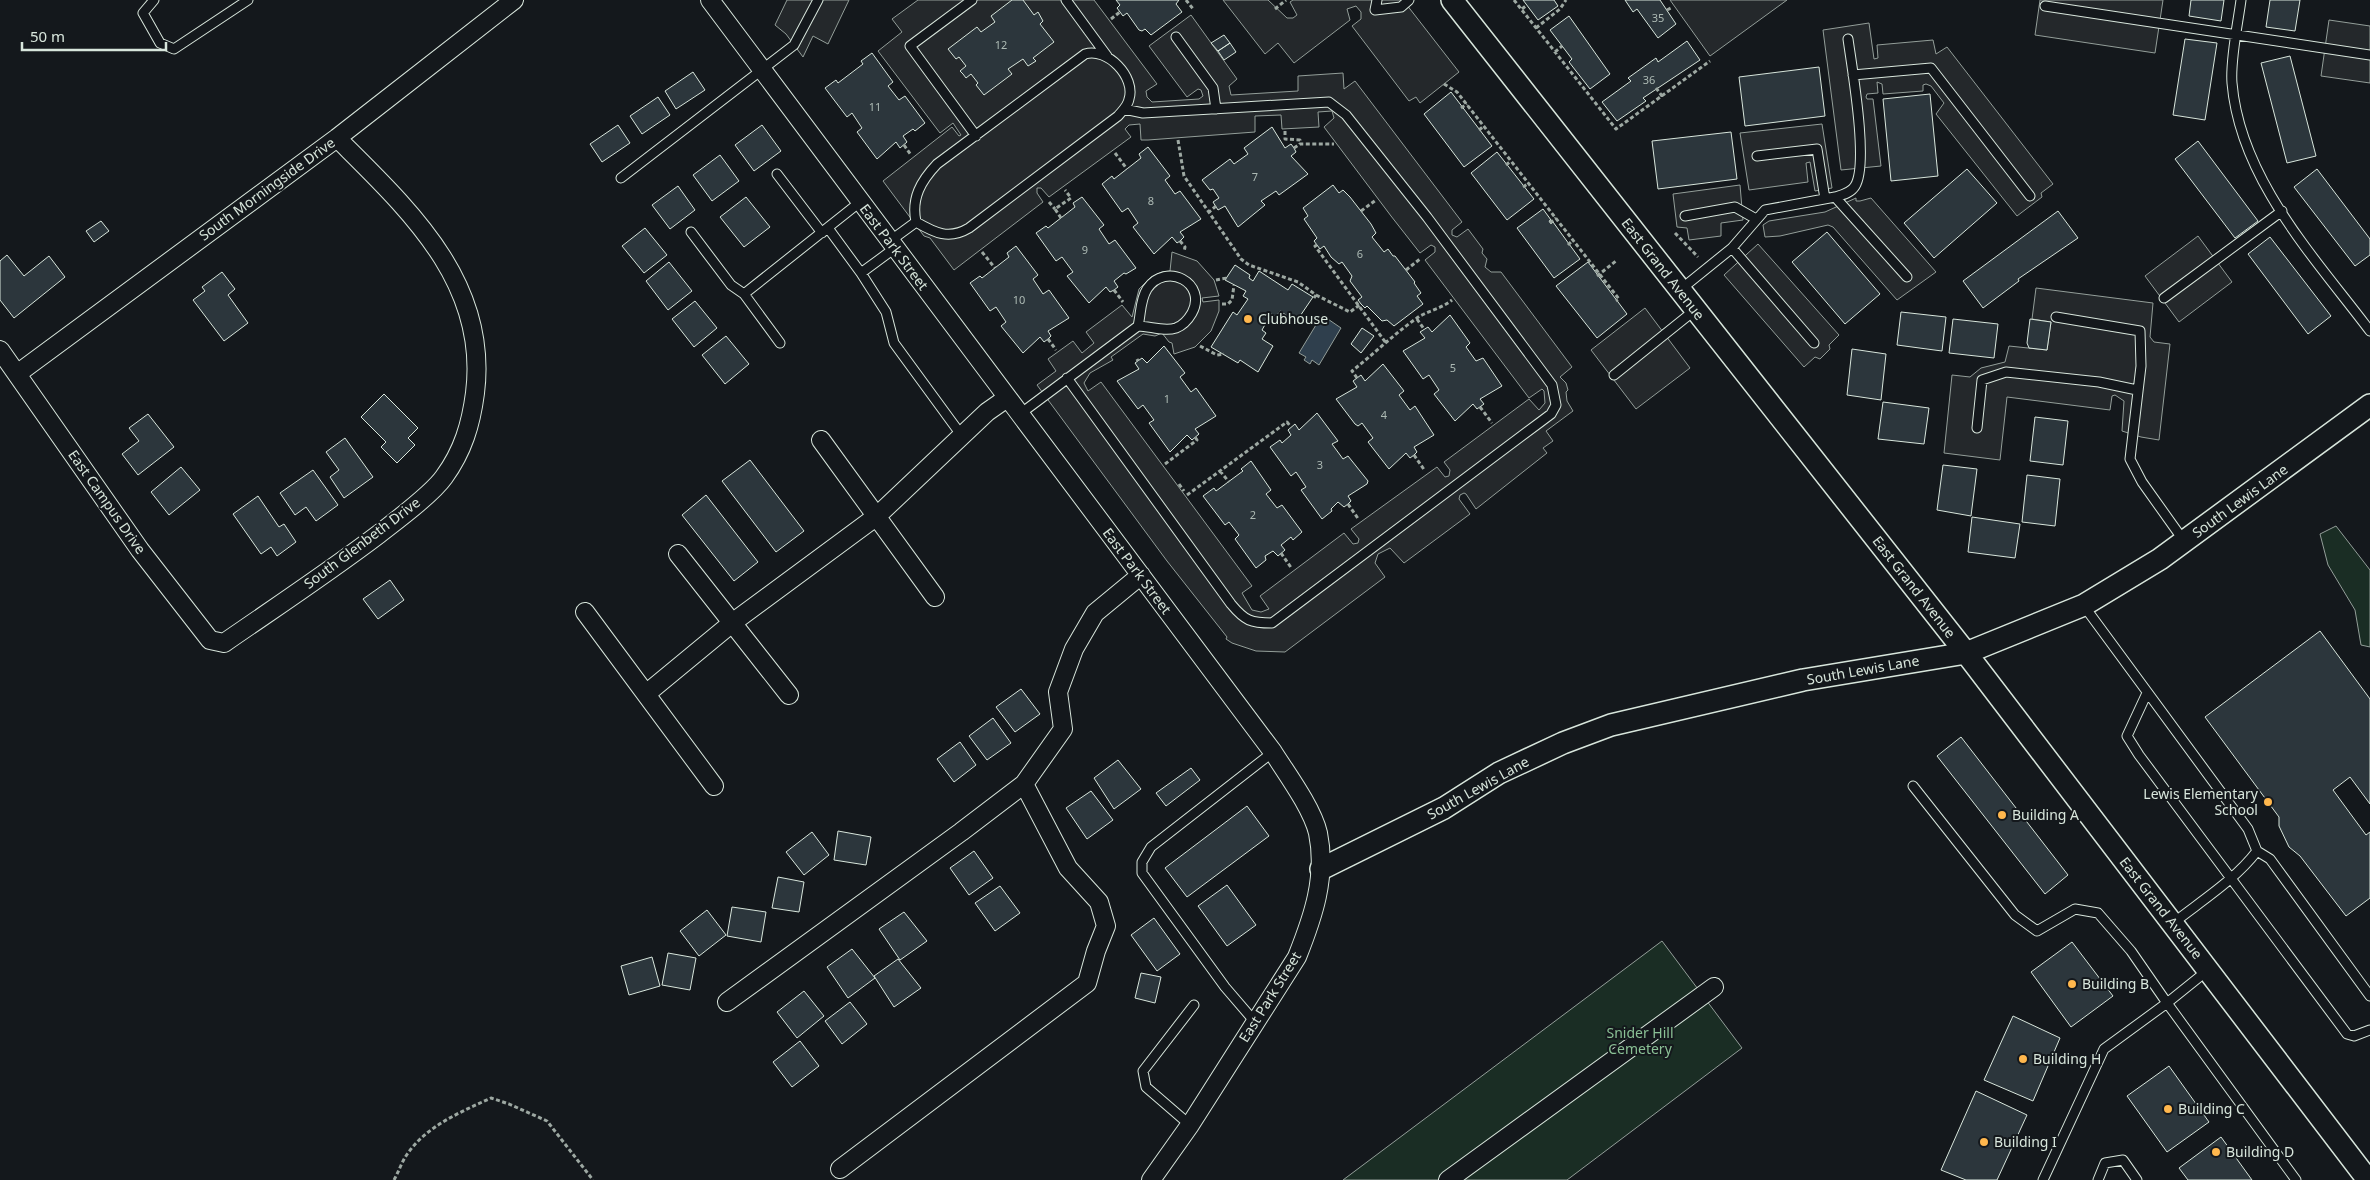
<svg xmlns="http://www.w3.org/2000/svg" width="2370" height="1180" font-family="'Noto Sans',sans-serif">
<rect width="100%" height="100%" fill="#14181c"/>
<!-- green -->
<path fill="#1a2d24" stroke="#939e99" d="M2336,526L2370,570V647L2361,645L2355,610L2328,565L2320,534Z
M1662,941L1742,1048L1567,1180H1343Z"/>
<!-- parking -->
<path fill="#24282b" stroke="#939e99" d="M787,0H849L828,44L813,36L803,57L786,34L775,25Z
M918,0H1094L1157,84L1146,91L1147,97L1152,102L1199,99L1203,96L1201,90L1198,89L1187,97L1149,46L1191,15L1237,79L1229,86L1231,95L1298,91V76L1343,73L1344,89L1355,81L1462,222L1452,230V235L1457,237L1468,229L1483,249L1482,253L1487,259L1485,267L1491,272H1501L1572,367L1560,377L1566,383L1568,390L1566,392L1567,401L1573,411L1546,431L1553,441L1543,448L1547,453L1476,509L1466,494L1464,493L1460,495L1459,499L1470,514L1404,563L1390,548L1378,554L1375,563L1385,577L1285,652L1256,651L1232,643L1226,639L1227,637L1167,561L1037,385L1056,371L1048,359L1073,341L1082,353L1094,343L1086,332L1122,305L1132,317L1139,289L1151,277L1162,272L1170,271L1172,252L1197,261L1214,280L1219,296L1202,298L1203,302L1219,300V311L1211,331L1195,347L1174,354L1172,343L1169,342L1162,333L1155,336L1143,334L1111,357L1113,360L1090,373L1084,383L1088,391L1101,382L1252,586L1242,593L1252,610L1261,612L1269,609L1260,596L1344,533L1353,544L1358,543L1359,539L1351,529L1437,467L1445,477L1449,476L1450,470L1444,462L1529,399L1539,410L1545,403L1544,391L1542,389L1529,398L1425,260L1435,252V247L1431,245L1420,253L1391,216L1324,127L1334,118L1332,111L1318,112L1319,127L1282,129L1281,115L1255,116V132L1148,140H1141L1140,124L1129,125L1125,129L1131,137L1049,197L1041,188H1037V193L1043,202L954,270L930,238L924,236L883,181L952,127L959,136L961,135L953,123L940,133L878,51L902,32L892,19Z
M1223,0H1268L1287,18H1293L1297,15L1290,2L1293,0H1403L1459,72L1420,103L1416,97L1409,101L1352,26L1361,19V12L1356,6L1347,9L1350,20L1294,63L1278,43L1265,54Z
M1670,0H1787L1710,56Z
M2040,0H2163L2155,53L2035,35Z
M2329,20L2370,26V83L2321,76Z
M1869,23L1874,59L1878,58L1877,45L1933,40L1936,54L1947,47L2053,184L2041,193L2042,197L2017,216L1936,114L1944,103L1931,86L1926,84L1923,85V91L1883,94L1882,84L1877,82L1878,93L1867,94L1866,97L1867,99H1873L1881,166L1841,170L1823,30Z
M1822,124L1832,188L1815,191L1810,162L1806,163L1808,182L1749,190L1740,133Z
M1740,185L1743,220L1721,223V236L1689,240L1687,228L1677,227L1673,194Z
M1856,198V201H1860L1871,198L1936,272L1897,300L1833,227L1828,225L1780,236L1765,237L1763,225L1769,221L1825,212Z
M2198,236L2232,282L2179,322L2145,276Z
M1758,244L1839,335L1829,345L1830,349L1820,359L1815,357L1804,367L1724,275Z
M2036,288L2153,303L2150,337L2154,342L2170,344L2159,440L2141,437L2122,431L2124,401L2115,395L2112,396L2110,410L2007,397L2000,460L1944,453L1952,375L1970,377L1981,368L2005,362L2009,346L2047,350L2051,322L2032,319Z
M1645,308L1690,368L1636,409L1591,350Z"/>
<!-- water -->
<path fill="#2f3f4d" stroke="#939e99" d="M1322,315L1341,328L1319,365L1312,360L1310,364L1304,360L1306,357L1299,353Z"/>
<!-- building -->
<path fill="#2c363c" stroke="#d8e6dc" d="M1012,0H1023L1034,15L1038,12L1043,21L1040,24L1054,42L1033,58L1036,61L1028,66L1023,59L1008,69L1012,74L984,95L976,85L978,83L971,74L966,78L963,74L960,71L966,66L959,57L956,59L948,49L977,27L981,32L995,22L991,16Z
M1116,0H1179L1176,4L1182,12L1151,35L1145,29L1142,31L1139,30L1127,13L1123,16L1117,8L1120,5Z
M1523,0H1554L1558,6L1538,20Z
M1625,0H1660L1676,24L1658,38L1637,9L1633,12Z
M2191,0H2224L2221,21L2189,16Z
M2270,0H2300L2295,31L2266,27Z
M1569,16L1610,74L1590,89L1569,62L1572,59L1550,30Z
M1224,35L1230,43L1218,51L1211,43Z
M2185,39L2217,43L2205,120L2173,115Z
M1687,41L1700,60L1643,98L1646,101L1617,121L1602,102L1631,81L1628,78L1656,58L1658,62Z
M1230,43L1236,52L1224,60L1218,51Z
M872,53L893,82L888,86L899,100L905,96L925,123L915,131L913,129L903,136L907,142L900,148L896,142L877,159L857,132L862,128L852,113L847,117L825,88L836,80L838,83L863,64L861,61Z
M2290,56L2316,156L2287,163L2261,63Z
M1819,67L1825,116L1745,126L1739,77Z
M693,72L705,90L676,109L665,91Z
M1451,92L1492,146L1464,167L1424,114Z
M1930,94L1938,176L1891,181L1883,99Z
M658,97L670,115L642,134L630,116Z
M618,125L630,143L602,162L590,144Z
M762,125L781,151L754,171L735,145Z
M1272,127L1285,148L1291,144L1294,148L1296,152L1291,156L1308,174L1279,195L1276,191L1261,201L1265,205L1238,227L1225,206L1218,210L1213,202L1219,198L1213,189L1210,190L1202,180L1230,159L1234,164L1248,154L1244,148Z
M1731,132L1737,179L1658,189L1652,141Z
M2198,141L2258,221L2235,238L2175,159Z
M1148,147L1170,176L1165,180L1175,194L1180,191L1201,219L1180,232L1184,237L1180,241L1177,243L1172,237L1154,254L1133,227L1138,223L1128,208L1122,212L1102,184L1112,176L1114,179L1141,158L1139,154Z
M1497,152L1534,199L1507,220L1471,173Z
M720,155L739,181L712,201L693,175Z
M1967,169L1997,203L1934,258L1904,223Z
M2317,169L2370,239V255L2355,266L2294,187Z
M1333,185L1339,193L1343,190L1350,197L1371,224L1376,233L1372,237L1384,252L1388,249L1393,256H1395L1415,282L1414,283L1421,293L1417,296L1423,304L1394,326L1387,320L1382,321L1367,306L1365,308L1361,304L1358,300L1362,297L1350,281L1352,276L1342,262L1339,264L1331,257L1324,246L1320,249L1314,241L1317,238L1304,219L1308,216L1303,208Z
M678,186L695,210L670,229L652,205Z
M746,197L770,227L744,247L720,217Z
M1082,197L1104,225L1099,229L1109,244L1115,240L1136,268L1126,274L1124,273L1114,281L1118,287L1114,290L1110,292L1106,287L1089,303L1067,276L1073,272L1062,257L1056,261L1036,233L1046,226L1048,228L1075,207L1073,203Z
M1543,209L1551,220L1549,221L1551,224L1553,222L1580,259L1554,278L1517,228Z
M2058,211L2078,238L2018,279L2019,281L1983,308L1963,281Z
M101,221L109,231L94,242L86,231Z
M645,228L667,255L644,273L622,246Z
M1827,232L1880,294L1845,324L1792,262Z
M2270,237L2331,316L2308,334L2248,254Z
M1016,246L1038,275L1033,279L1043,294L1049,290L1069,318L1048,331L1051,336L1048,339L1044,342L1040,337L1023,353L1001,326L1006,322L996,307L990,311L970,283L980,276L982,278L1009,257L1007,253Z
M7,255L24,276L49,256L65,277L14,318L0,300V261Z
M669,262L692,291L668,310L646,281Z
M1588,262L1627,314L1597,338L1556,286Z
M1235,265L1250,275L1249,278L1253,281L1259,271L1288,290L1292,284L1313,297L1296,322L1280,311L1276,317L1271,314L1262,330L1266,333L1262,339L1273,346L1258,372L1240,360L1238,363L1211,347L1233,312L1237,315L1248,299L1243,296L1246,291L1225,280Z
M222,272L235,289L228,295L248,323L224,341L193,300L205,291L202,287Z
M695,301L717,328L694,347L672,319Z
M1901,312L1946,317L1942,351L1897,345Z
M1450,315L1470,343L1466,347L1476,361L1483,358L1502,386L1480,399L1484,404L1477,409L1473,404L1455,421L1434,394L1439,390L1429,375L1423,379L1403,351L1425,338L1420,332L1428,327L1432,332Z
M1953,319L1998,324L1994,358L1949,353Z
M2030,319L2051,322L2047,350L2029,348L2027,343Z
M1362,328L1374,336L1361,353L1351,344Z
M726,336L749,364L725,384L702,355Z
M1164,346L1185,373L1180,377L1191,392L1196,388L1216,416L1195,429L1199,434L1192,440L1187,435L1170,452L1149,423L1154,420L1143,405L1138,409L1117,381L1139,369L1135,363L1142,358L1147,363Z
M1852,349L1886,354L1881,400L1847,395Z
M1383,364L1404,391L1399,395L1410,410L1415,406L1434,435L1414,447L1417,452L1414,455L1410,458L1406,453L1389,469L1368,442L1373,438L1362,423L1358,426L1355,424L1336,399L1357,387L1353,381L1361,375L1365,381Z
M384,394L418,428L408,438L415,445L397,463L381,447L386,442L361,417Z
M1883,402L1929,408L1924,444L1878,439Z
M1317,413L1338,441L1332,444L1343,459L1348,456L1368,481L1367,484L1348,496L1351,501L1348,504L1344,507L1338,502L1331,509L1332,511L1322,519L1301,490L1306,487L1296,472L1291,476L1270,447L1280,440L1282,443L1291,435L1288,430L1295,424L1299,430Z
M148,414L174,447L138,475L122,454L139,441L129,428Z
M2035,417L2068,421L2063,465L2030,461Z
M345,438L373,477L344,498L330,477L339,470L326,452Z
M750,460L804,531L776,552L722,481Z
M1251,461L1271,490L1266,494L1277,508L1282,505L1302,532L1293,540L1291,537L1281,545L1285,550L1278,556L1273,551L1265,556L1266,560L1256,568L1235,539L1239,535L1229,522L1225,525L1203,496L1214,488L1216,491L1243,471L1241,469Z
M1943,465L1977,469L1971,516L1937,510Z
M181,467L200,490L169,515L151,492Z
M313,470L338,505L316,521L306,507L295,515L280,493Z
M2027,475L2060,479L2055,526L2022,522Z
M706,495L758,562L734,581L682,515Z
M258,496L279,527L284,524L296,542L277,556L271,547L261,554L233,514Z
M1972,517L2020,524L2015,558L1968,552Z
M390,580L404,600L378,619L363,599Z
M2320,631L2370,699V804L2350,777L2333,790L2366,835L2370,832V898L2346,916L2300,856L2289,847L2279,826V817L2205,717Z
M1021,689L1040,714L1015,732L996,707Z
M993,718L1011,743L987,760L969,736Z
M1961,737L2068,875L2045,894L1937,756Z
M960,742L976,765L954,782L937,759Z
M1118,760L1141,789L1114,809L1094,778Z
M1191,768L1200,780L1166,806L1156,793Z
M1091,791L1113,820L1087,839L1066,808Z
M1247,806L1269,836L1187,897L1165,868Z
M838,831L871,837L866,865L834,860Z
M812,832L829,855L804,875L786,852Z
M974,851L993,878L969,895L950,868Z
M778,877L804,882L799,912L772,908Z
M1227,885L1256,925L1227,946L1198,906Z
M1000,886L1020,913L995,931L975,903Z
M732,907L766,912L761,942L727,936Z
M707,910L726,935L699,956L680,931Z
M904,912L927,941L900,960L879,929Z
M1154,918L1180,954L1157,971L1131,935Z
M2072,942L2113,996L2071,1027L2031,972Z
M852,949L875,978L848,998L827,967Z
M668,953L696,958L690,990L662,985Z
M652,957L660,986L629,995L621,966Z
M898,959L921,988L894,1007L874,976Z
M1141,973L1161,977L1155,1003L1135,998Z
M804,991L824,1016L797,1038L777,1012Z
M850,1002L867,1024L842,1044L825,1021Z
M2013,1016L2060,1038L2033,1101L1984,1080Z
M800,1041L819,1066L792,1087L773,1062Z
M2169,1066L2209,1122L2167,1152L2127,1096Z
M1976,1091L2027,1115L1997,1180H1966L1941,1170Z
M2221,1137L2252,1180H2188L2179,1168Z"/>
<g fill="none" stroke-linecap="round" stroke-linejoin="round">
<defs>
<path id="service" d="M154,0L143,13L160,43L174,49L248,0
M972,0L910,46L976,136
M1066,0L1107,56
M1377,0L1375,10L1401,7L1409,0
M2241,0C2238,23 2230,60 2232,83C2240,179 2315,258 2370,331
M2045,6L2370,55
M1176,37L1213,88L1216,109
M1853,75L1931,68L2030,196
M1757,156L1817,149L1825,199
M777,174L822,233
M621,178L794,45L818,0
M1835,197L1907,277
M1685,216L1735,207L1756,219
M828,228L861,273
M691,232L731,285L744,294
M890,241L916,222C911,198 921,181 937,164L1085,54C1107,47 1136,77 1129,99C1128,106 1122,111 1118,116L969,228C949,240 935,233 916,222
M895,248L861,273L886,312L894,343L962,436
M1732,248L1814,343
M1680,290L1732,248L1765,210L1835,197C1842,195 1851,193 1855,186C1869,164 1852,68 1848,39
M2164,298L2282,211
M2056,317L2140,331L2141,366L2130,459L2142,482L2184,541
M780,343L744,294L860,202
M1614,375L1695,310
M1067,378L1231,604C1245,621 1251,623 1272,623L1539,423L1551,414L1556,405L1552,385L1427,217L1346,115L1329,102L1143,113L1124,109
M1020,414L1138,326C1150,326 1164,332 1176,328C1184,325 1188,320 1192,313C1208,283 1166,261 1147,289C1140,300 1141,314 1138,326
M1977,428L1982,380L2006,372L2099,382L2137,390
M2084,606L2248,829L2257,851L2270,859L2370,996
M2147,693L2127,736L2139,755L2347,1034L2354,1036L2370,1030
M1913,786L2015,915L2037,931L2075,909L2098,913L2131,951L2167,1003L2104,1049L2043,1180
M2172,924C2201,901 2235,880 2257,851
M2208,970L2167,1003L2296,1180
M1255,1022L1225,987L1142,873V862L1151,847L1273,752
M1190,1125L1146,1087L1143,1071L1194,1005
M2098,1180L2105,1163L2123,1160L2137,1180"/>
<path id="minor" d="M710,0L1273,752C1287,774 1312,808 1318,833C1327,877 1313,917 1297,957L1190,1125L1151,1180
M0,350L140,550L210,640L224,643C276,607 329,572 379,534C397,520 432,494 444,477C463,451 471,424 475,393C489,282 408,209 337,138
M17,374L337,138L514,0
M821,440L935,597
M678,554L789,695
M585,612L714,786
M646,694L732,623L877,516L987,412L1007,398
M727,1002L961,832L1024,784L1063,729L1058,692L1074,649L1095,613L1141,575
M840,1169L1087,983L1096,951L1106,926L1099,902L1068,868L1024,784
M1448,1180L1714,987"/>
<path id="tertiary" d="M1452,0L1966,653L2368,1180
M1321,869L1444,808L1499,773L1563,743L1611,725L1803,680L1966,653L2084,605L2160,559L2370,405"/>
</defs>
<!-- service casing -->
<use href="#service" stroke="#d8e6dc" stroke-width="11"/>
<!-- minor casing -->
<use href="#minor" stroke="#d8e6dc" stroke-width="20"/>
<!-- tertiary casing -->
<use href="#tertiary" stroke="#d8e6dc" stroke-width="24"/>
<!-- path -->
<path stroke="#9da8a2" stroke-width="3" stroke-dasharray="4 2.5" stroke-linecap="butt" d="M1186,0L1194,10
M1514,0L1616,129L1710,61
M1275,9L1286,0
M1522,9L1527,5
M1667,10L1671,8
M1111,19L1120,12
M1536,28L1560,9L1566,0
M1555,52L1562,46
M1444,84L1457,92L1619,299L1616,301
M1656,88L1662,96
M1461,108L1467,104
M1479,130L1484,126
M1285,131V139L1300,140V144
M1178,140L1184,176L1241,259L1249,265L1298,282L1316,295L1314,298
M904,145L911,155
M1294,148L1300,144H1334
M1115,153L1127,169
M1506,165L1511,161
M1523,187L1529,183
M1049,202L1055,209
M1361,211L1376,200
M1208,213L1216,206
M1061,218L1055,209L1071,198L1065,190
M1550,223L1556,218
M1675,233L1698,257
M1180,241L1185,247L1184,252
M1317,245L1315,246L1386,343
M1568,245L1573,240
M982,252L995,268
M1406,270L1420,259
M1597,276L1616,261
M1216,280L1227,278
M1114,290L1123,302
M1316,295L1350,312L1361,304
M1222,304H1228L1232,300L1234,285
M1417,319L1424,329
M1048,339L1056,350
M1200,346L1217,355L1224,354
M1137,359L1138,361
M1357,378L1352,371C1375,353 1396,332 1420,316C1431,310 1442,308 1452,300
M1480,407L1492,423
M1414,455L1425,471
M1165,464L1197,440L1195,437
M1220,471L1229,482
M1179,484L1184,491
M1187,495L1287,422L1291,427
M1348,504L1359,520
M1281,553L1292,569
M394,1180C399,1171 402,1161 408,1153C428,1125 461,1112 491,1098L509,1104L547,1121L593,1180"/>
<!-- service -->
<use href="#service" stroke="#14181c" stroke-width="9"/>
<!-- minor -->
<use href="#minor" stroke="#14181c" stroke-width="18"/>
<!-- tertiary -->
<use href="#tertiary" stroke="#14181c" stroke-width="21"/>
</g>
<!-- markers -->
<g fill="#ffb74d" stroke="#14181c" stroke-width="2">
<circle cx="1248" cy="319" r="5"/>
<circle cx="2268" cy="802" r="5"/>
<circle cx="2002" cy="815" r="5"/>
<circle cx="2072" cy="984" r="5"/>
<circle cx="2023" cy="1059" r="5"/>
<circle cx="2168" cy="1109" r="5"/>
<circle cx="1984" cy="1142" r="5"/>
<circle cx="2216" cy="1152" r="5"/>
</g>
<g text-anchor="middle" stroke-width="4" stroke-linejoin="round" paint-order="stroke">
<!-- number labels -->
<g font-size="11" fill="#adbab4">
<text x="1658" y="22">35</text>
<text x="1001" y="49">12</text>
<text x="1649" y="84">36</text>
<text x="875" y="111">11</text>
<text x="1255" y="181">7</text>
<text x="1151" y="205">8</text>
<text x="1085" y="254">9</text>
<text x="1360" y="258">6</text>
<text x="1019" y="304">10</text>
<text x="1453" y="372">5</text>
<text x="1167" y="403">1</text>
<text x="1384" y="419">4</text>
<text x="1320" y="469">3</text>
<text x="1253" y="519">2</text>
</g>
<!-- street labels -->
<g font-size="14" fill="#d8e6dc" stroke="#14181c">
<text transform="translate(267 189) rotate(-36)" y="5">South Morningside Drive</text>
<text transform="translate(894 247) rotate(53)" y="5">East Park Street</text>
<text transform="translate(1663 269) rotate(52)" y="5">East Grand Avenue</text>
<text transform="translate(2240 501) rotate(-36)" y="5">South Lewis Lane</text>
<text transform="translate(107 502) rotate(55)" y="5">East Campus Drive</text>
<text transform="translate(362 543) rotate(-37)" y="5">South Glenbeth Drive</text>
<text transform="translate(1137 571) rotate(53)" y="5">East Park Street</text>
<text transform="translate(1914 587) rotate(52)" y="5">East Grand Avenue</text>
<text transform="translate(1863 670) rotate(-10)" y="5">South Lewis Lane</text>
<text transform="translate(1478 788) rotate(-29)" y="5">South Lewis Lane</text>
<text transform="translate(2161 908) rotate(52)" y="5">East Grand Avenue</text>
<text transform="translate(1270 997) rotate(-58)" y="5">East Park Street</text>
</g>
<!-- poi labels -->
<g font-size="14" fill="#d8e6dc" stroke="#14181c" text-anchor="start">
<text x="1258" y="324">Clubhouse</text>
<text x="2258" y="799" text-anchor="end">Lewis Elementary<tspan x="2258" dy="16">School</tspan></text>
<text x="2012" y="820">Building A</text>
<text x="2082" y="989">Building B</text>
<text x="2033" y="1064">Building H</text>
<text x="2178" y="1114">Building C</text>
<text x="1994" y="1147">Building I</text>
<text x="2226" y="1157">Building D</text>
</g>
<!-- park labels -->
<g font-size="14" fill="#8ac095" stroke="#14181c">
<text x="1640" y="1038">Snider Hill<tspan x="1640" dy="16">Cemetery</tspan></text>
</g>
</g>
<!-- scale -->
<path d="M22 42v8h144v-8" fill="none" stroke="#d8e6dc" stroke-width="2.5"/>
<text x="30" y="42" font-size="15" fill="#d8e6dc" stroke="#14181c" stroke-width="4" paint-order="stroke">50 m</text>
</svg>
